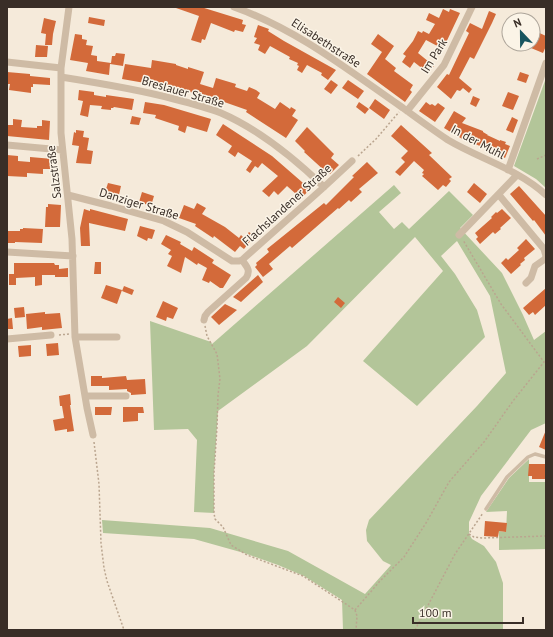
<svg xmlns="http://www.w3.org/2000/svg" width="553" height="637" font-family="'PT Sans',sans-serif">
<rect width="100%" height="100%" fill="#f5eada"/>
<!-- green -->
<path fill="#b3c599" d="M546,78V188L536,179L514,166Z
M394,185L401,193L379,212L394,229L402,222L409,229L449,191L473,215L460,228L502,273L523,315L534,340L546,331V423L531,430L481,496L469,522V534L472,539L484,546L496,562L503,583V630H343L342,600L304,576L278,565L244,553L194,539L103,533L102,520L210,528L288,551L365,594L391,565L383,561L367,541L366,530L369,520L477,406L506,373L490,296L457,241L441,256L455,274L477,310L485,337L417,406L363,361L443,271L415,237L307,346L218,411L214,473V513L194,512L197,440L188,429L154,430L150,321L211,342L212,344Z
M529,459V482H546V549L499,550V531L506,532L507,511L486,512L509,478Z"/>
<!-- building -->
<path fill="#d36a3a" d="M176,7H201L243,20L242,24L246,25L243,32L235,30L234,32L211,23L205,40L202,39L201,43L191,40L199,16L176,8Z
M443,9L449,12L450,9L460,13L443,49L426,40L418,53L434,66L428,73L414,62L410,68L402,62L406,56L403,54L413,41L418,31L422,33L423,31L429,34L435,24L426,20L429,13L439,18Z
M489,11L496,14L492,23L474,59L470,57L459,78L472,89L469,93L463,88L460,91L457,90L451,99L437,87L447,74L449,75L469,33L466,31L470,23L482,29Z
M89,17L105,20L104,26L88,23Z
M44,18L56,21L53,34L52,45H45L46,34L41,33Z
M258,25L269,29L268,31L284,41L336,70L328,80L321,75L322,73L307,65L302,73L297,70L299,66L297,65L298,63L289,59L290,57L270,46L265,54L258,50L260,45L254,43L257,38L254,37Z
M533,30L546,36V46L543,53L531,48L534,42Z
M75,34L82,35V39L87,40L86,45L93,46L91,55L97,56V61L111,63L112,56H115L116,53L125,54L123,66L110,64L109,75L86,71L88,63L70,60Z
M378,34L394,46L385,59L396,68L394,71L413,85L410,90L412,92L405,102L367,74L382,52L371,44Z
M36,45L48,46L47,57H35Z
M152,60L176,64V65L188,69V67L204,72L200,84L213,88L216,78L236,84L235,87L247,91L249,87L256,90L260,93L257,98L275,109L280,102L290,109L291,107L296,110L292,116L298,120L286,138L246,112L247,110L210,97L209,99L185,90L122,79L125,64L151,68Z
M7,72L30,74V76L50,78V85L33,84V87H31V93L9,90L10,84H7Z
M520,72L529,75L526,83L517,80Z
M331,80L338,85L331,94L324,89Z
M348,80L364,91L358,99L342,88Z
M79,90L94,92V95L106,97V95L134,99L132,110L114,107L113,108H111V110L101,109L102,106L90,105L88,117L80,115L83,101L78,100Z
M508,92L519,96L513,110L502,106Z
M473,96L480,99L476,107L470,104Z
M375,99L390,110L384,119L369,108Z
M145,102L164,105L211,119L207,132L187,126L185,133L178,130L179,126L155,118L156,115L143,113Z
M359,102L369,109L365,114L356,107Z
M426,102L430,105L432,104L435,106L438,103L445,108L435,122L419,111Z
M454,111L466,118L462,123L483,131V132L488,135H487L500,141V140L506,142L505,144L510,146L505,158L465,139L464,140L444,128Z
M132,116L141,118L139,125L130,124Z
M512,117L518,120L513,133L506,130Z
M13,119L22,120L21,127L37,128V126H42V120L50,121L49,140L7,136V125H13Z
M223,124L272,156L310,189L299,201L294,196L296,194L287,186L278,195L274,191L269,197L262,191L278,176L262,163L258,168L255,166L250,173L246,170L252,161L238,152L235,157L228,152L232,146L216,135Z
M401,125L432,153L429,155L452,177L449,179L451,181L446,187L443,185L438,190L422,176L424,174L422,173L424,170L414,161L400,176L395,172L405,162L401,158L408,151L391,136Z
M307,127L334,154L331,158L339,165L330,174L327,171L326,172L304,152L305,151L295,141Z
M76,130L84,131L83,137L89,138L87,150L93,151L91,164L76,163L79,146L72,145L74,132L76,133Z
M7,155L18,156V161L30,162V157L53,159L52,169H43V174L27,173V177L7,176Z
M367,162L378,173L359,189L362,192L351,202L349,200L339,209L338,208L292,248L290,246L269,264L273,269L263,277L255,267L257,265L256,263L269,252L267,249L324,203L326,205L354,177L352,176Z
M108,183L121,186L118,199L104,195Z
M474,183L487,194L480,203L467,192Z
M519,186L546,216V236L534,220L533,221L510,194Z
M142,192L154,196L151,206L139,202Z
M197,203L206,208L202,214L225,227L239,238L241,235L244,238L249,232L254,236L244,249L240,246L235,252L214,236L213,238L195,226L196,224L179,218L184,205L194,209Z
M48,204L61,205L60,227H45L46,207H48Z
M84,209L90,211V209L128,219L125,231L89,223L90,246H81L80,228Z
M502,209L511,218L500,228L501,229L495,234L493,232L480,244L476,239L478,237L475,233L492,218L491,217L496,212L497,213Z
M140,226L155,230L152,239L148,238L147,241L137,236Z
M23,228L43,229L42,243L15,242V243H7V231H20V229H23Z
M166,235L181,242L180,244L192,251L194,247L214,260L212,263L231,275L223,288H220L210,281L209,283L202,280L207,268L198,263L197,265L185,257L181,273L167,266L172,256L168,254L171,250L161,244Z
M526,239L535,249L524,258L525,260L520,264L521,265L511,274L501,263L506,258L508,260L519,250L517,248Z
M95,262H101V274H94Z
M14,263H54L55,265H59V269L68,268V277H55V275H42V285L35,286V277L16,278V285H9V274H14Z
M258,275L263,282L241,302L233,297Z
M106,285L122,290L117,304L101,298Z
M124,286L134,290L132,295L122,291Z
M546,288V305L535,315L533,312L529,315L523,308Z
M338,297L345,303L341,308L334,302Z
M163,301L178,308L173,319L167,317L166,321L156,317Z
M225,304L237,310L219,325L211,317Z
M24,307L25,317L15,318L14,308Z
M45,312V314L60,313L62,328L42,330V327L27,329L26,314Z
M12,318L13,329H7V319Z
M58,343L59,355L47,356L46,344Z
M31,345V356L19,357L18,346Z
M91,376H102V378L126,376L127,380L145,379L146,394L131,395V393L127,391V389L109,390V386H91Z
M70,394L71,405H70L74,431L67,432V429L55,431L53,420L64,418L62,406H60L59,396Z
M95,407H112L111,415H95Z
M123,407H143L144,413H138V421L123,422Z
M546,430V450L539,447Z
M529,464H546V479H532V476H528Z
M485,521L507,523L506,532L499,531L498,537L484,536Z"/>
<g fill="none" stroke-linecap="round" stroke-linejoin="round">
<!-- path -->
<path stroke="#baa58f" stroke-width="1.5" stroke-dasharray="2 2" stroke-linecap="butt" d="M358,156L376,139L399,112
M537,159L546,155
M205,326L207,336L217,354L220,379L218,395L217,427L214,473V513L215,519L223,527L231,545L247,555L303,576L355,610L380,581L404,557L426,523L449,482L484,442L513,401L544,362L501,304L463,240
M59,335L69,334
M94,442L99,484L101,543L104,568L107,581L124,630
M469,534L474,537L483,538L546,536
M355,610L357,616L356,630
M415,630L455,554L483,513"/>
<!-- lane -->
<path stroke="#cebba5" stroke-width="3.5" d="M486,509L507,477L528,457L535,454L546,457"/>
<!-- street -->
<path stroke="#cebba5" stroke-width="7" d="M69,7L61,68V133L72,239L75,337L87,408L93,435
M234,7C298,30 348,70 403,108C418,119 433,130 448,140C480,159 518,169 546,195
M7,62L61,68
M61,77C99,83 137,89 174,99C190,103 206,107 221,113C260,130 294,158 324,187
M407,111L444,65L472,7
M7,145L62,150
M508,170L546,63
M68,195L111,206L164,221L187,232L232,261H239L242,260L324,187L352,161
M499,195L544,249L546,256L545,259L535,266L531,278L526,283
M459,235L517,175
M7,252L73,256
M204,320L205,316L208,312L246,278C251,270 247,267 242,260
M75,337H117
M7,339L51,335
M85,396H126"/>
</g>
<g text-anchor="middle" stroke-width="3" stroke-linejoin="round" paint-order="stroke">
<!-- street labels -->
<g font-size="12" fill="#392e27" stroke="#fbf4e7">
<text transform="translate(326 43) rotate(33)" y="4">Elisabethstraße</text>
<text transform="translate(434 56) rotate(-58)" y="4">Im Park</text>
<text transform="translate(183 92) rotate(16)" y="4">Breslauer Straße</text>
<text transform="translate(478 142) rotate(28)" y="4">In der Muhl</text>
<text transform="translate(54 172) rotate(-97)" y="4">Salzstraße</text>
<text transform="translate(139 204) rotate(17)" y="4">Danziger Straße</text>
<text transform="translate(287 205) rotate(-42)" y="4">Flachslandener Straße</text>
</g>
</g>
<!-- border -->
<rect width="553" height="637" fill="none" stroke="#392e27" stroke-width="16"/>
<!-- north arrow -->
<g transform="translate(521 32) rotate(338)"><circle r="19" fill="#fbf4e7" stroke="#ada59a"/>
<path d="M0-3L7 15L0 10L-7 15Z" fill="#18555f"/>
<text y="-6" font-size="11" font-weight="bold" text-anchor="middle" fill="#392e27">N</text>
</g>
<!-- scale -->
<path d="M413 617v6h110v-6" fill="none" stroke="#392e27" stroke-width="2"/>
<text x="419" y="617" font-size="12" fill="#392e27" stroke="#fbf4e7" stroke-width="3" paint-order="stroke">100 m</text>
</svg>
